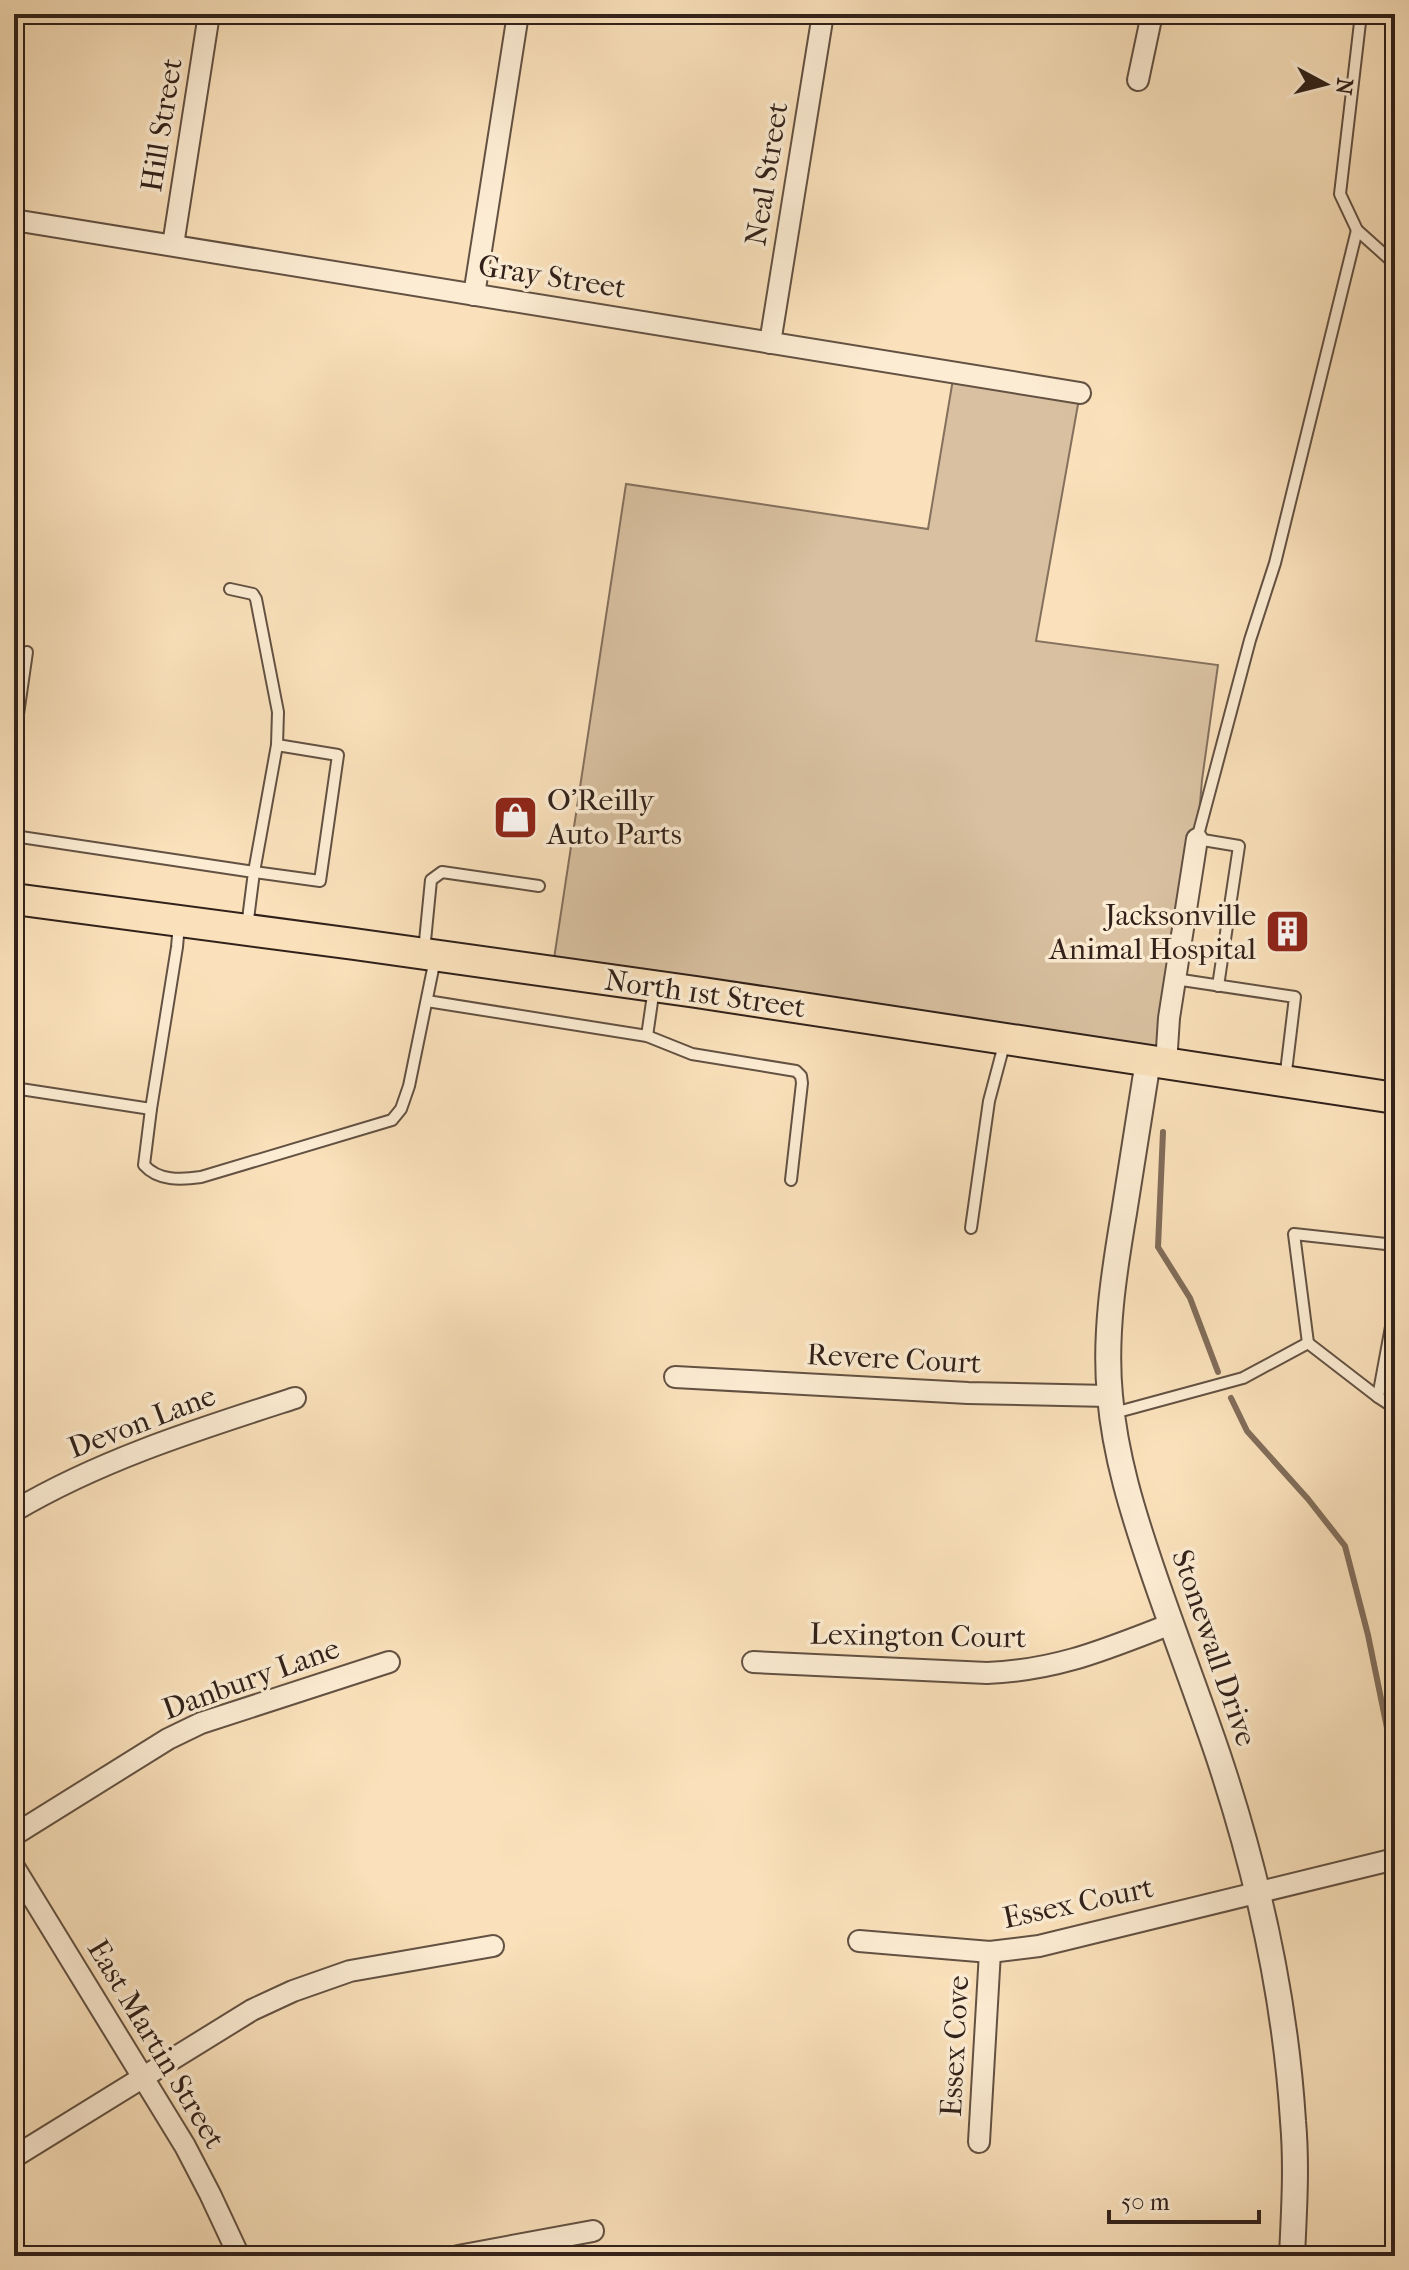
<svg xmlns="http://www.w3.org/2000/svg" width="1409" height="2270" font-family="'IM FELL French Canon',serif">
  <rect width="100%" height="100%" fill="#fae1bb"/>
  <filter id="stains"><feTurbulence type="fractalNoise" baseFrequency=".0025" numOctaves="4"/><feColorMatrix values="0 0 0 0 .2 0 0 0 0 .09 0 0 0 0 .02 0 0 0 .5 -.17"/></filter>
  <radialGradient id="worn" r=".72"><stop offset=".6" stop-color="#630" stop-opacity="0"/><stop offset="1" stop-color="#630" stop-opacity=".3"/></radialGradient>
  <polygon fill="#d8c0a0" stroke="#84705d" stroke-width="2" points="954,373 1080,393 1036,641 1218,665 1202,780 1197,839 1166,1064 552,972 626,484 928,529"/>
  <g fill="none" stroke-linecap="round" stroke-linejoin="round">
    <g stroke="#816d5a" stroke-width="6">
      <polyline points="1163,1132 1158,1247 1190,1298 1218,1372"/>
      <polyline points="1231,1398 1247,1431 1308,1499 1345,1546 1368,1635 1395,1767"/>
    </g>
    <defs>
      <g id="service">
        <polyline points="1361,14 1340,194 1357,230 1395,264"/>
        <polyline points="230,589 253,594 256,599 278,712 277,745"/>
        <polyline points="14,742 27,652"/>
        <polygon points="277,745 338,755 320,881 254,872"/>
        <polyline points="14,836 254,872 247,927"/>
        <polyline points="424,951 431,880 442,872 539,886"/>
        <polyline points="1175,979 1295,997 1285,1080"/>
        <polyline points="1218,986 1239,846 1197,839 1250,640 1275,563 1357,230"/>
        <polyline points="427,1001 647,1036 692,1054 796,1071 801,1076 802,1083 791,1180"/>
        <polyline points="647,1036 654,988"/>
        <polyline points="14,1088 151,1109 177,947 179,924"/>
        <path d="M151,1109L144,1165C158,1181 181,1180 201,1177L392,1120L401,1109L409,1086L435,959"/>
        <polyline points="971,1228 989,1101 1005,1041"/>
        <polyline points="1395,1305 1378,1397 1395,1408"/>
        <polyline points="1308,1343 1378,1397"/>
        <polyline points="1114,1413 1243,1378 1308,1343 1294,1234 1395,1245"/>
      </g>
      <g id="minor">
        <polyline points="1138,80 1152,14"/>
        <polyline points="14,220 1080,393"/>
        <polyline points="173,245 209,14"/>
        <polyline points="474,295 518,14"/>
        <polyline points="770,343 823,14"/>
        <polyline points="1166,1064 1169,1018 1197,839"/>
        <polyline points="675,1377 968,1393 1109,1396"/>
        <path d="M14,1511C102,1459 199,1429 295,1398"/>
        <path d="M753,1662L987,1673C1059,1670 1106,1649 1171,1624"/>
        <polyline points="14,1835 168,1739 201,1723 389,1662"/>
        <polyline points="14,1867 185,2146 210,2194 239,2256"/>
        <polyline points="859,1941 990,1952 1039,1946 1395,1859"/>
        <polyline points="979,2142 990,1952"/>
        <polyline points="14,2157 252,2010 293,1991 350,1971 493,1946"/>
        <polyline points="458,2256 593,2231"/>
      </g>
      <path id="tertiary" d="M1148,1061C1140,1112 1132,1162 1124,1213C1114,1272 1104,1336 1110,1396C1115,1456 1133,1513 1152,1569C1173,1631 1197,1693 1218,1755C1258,1875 1285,1994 1293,2121C1297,2166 1294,2211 1292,2256"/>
      <polyline id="primary" points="14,899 354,944 696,992 1395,1098"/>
    </defs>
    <use href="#service" stroke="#635142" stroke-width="14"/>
    <use href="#minor" stroke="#635142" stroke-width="24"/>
    <use href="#tertiary" stroke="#635142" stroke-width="28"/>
    <use href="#primary" stroke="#31211a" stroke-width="34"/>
    <use href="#service" stroke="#fcecd3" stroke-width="10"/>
    <use href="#minor" stroke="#fcecd3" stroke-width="20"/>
    <use href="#tertiary" stroke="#fcecd3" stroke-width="24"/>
    <use href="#primary" stroke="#fae1bb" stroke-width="30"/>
  </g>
  <defs>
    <symbol id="shop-square" viewBox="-11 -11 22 22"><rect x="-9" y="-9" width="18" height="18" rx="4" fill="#8f2418" stroke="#fcecd3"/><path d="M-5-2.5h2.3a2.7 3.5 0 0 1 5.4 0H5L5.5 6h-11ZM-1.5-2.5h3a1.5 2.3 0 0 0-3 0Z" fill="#fff"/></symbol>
    <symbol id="building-square" viewBox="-11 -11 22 22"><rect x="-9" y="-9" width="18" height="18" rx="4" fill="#8f2418" stroke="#fcecd3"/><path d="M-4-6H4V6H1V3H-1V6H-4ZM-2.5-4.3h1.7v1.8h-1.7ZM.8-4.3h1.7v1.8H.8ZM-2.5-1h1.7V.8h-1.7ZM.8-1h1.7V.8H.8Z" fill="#fff"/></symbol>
  </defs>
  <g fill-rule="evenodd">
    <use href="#shop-square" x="490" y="792" width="51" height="51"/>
    <use href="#building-square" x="1262" y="906" width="51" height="51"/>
  </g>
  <g text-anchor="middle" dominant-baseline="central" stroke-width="7" stroke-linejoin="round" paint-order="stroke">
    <g font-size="30" fill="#31211a" stroke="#fcecd3">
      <text transform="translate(162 125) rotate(-81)">Hill Street</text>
      <text transform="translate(767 174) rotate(-81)">Neal Street</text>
      <text transform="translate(552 277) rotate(9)">Gray Street</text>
      <text transform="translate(705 994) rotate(8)">North 1st Street</text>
      <text transform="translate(894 1359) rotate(3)">Revere Court</text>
      <text transform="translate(142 1422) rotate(-21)">Devon Lane</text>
      <text transform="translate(918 1636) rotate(1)">Lexington Court</text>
      <text transform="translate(1214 1648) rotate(71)">Stonewall Drive</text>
      <text transform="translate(251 1679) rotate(-20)">Danbury Lane</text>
      <text transform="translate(1078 1903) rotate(-12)">Essex Court</text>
      <text transform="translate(156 2044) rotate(59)">East Martin Street</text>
      <text transform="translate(955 2046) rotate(-87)">Essex Cove</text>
    </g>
    <g font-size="30" fill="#31211a" stroke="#fcecd3" text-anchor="start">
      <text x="547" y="800">O'Reilly<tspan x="547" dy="34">Auto Parts</tspan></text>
      <text x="1256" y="915" text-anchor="end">Jacksonville<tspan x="1256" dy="34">Animal Hospital</tspan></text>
    </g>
  </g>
  <rect width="1409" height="2270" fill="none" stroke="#fae1bb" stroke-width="48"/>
  <rect x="16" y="16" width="1377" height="2238" fill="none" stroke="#31211a" stroke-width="4"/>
  <rect x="24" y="24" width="1361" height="2222" fill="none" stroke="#31211a" stroke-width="2"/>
  <g transform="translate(1325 84) rotate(97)" stroke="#fcecd3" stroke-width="6" paint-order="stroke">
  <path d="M0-6L14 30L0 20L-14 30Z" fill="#31211a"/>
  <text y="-12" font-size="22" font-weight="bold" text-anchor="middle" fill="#31211a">N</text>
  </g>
  <path d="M1109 2210v12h150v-12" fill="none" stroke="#31211a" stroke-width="4"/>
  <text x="1121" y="2210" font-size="24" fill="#31211a" stroke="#fcecd3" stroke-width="6" paint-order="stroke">50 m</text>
  <rect width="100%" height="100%" filter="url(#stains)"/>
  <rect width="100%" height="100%" fill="url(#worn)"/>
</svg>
